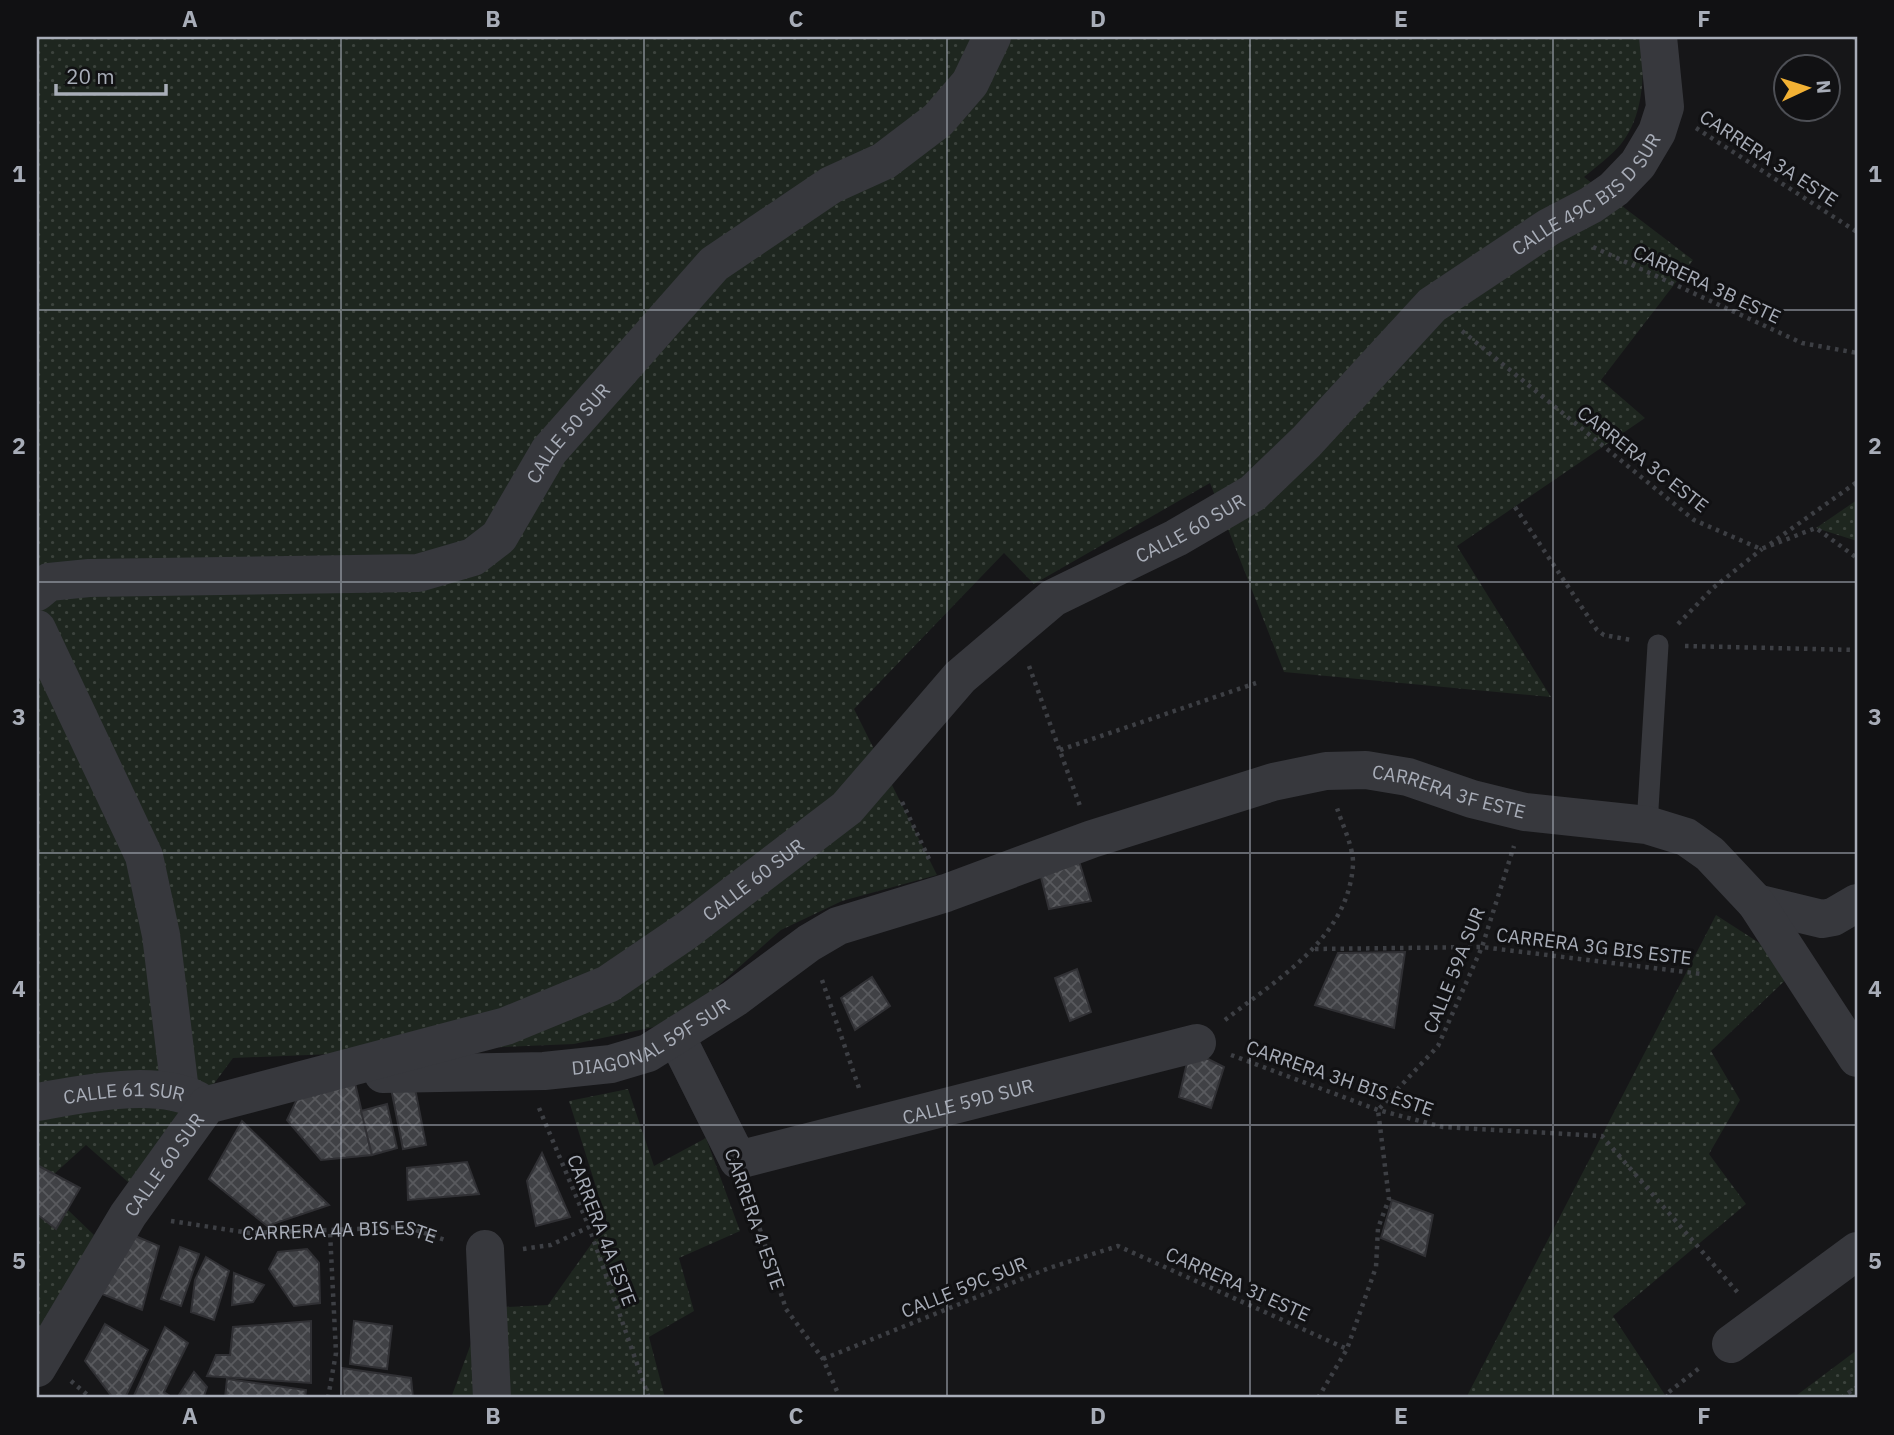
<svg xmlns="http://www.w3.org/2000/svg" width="1894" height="1435" font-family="'IBM Plex Sans',sans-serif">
  <defs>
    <pattern id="grass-dots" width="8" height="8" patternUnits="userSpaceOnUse" patternTransform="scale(1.75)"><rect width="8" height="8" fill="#1e261f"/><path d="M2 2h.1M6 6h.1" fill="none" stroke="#3c433d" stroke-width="1.8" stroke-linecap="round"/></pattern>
    <pattern id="building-cross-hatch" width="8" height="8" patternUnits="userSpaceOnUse" patternTransform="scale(1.75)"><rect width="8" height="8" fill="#404145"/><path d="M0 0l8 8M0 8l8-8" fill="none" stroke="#595a5e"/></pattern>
  </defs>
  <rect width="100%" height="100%" fill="#161618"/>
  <g fill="url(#grass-dots)">
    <path d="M37,37H1642C1644,72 1645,114 1621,144C1611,156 1596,167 1584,177L1693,260L1601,380L1645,418L1457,546L1551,697L1284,672L1210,483L1034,584L1004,553L854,709L937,875L842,901L781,930L710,993L654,1027L574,1044L233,1058L136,1189L86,1145L42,1185L94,1235L37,1341Z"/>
    <polygon points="1857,500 1857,541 1816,528"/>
    <polygon points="1716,915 1798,968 1711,1051 1740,1100 1709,1154 1746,1204 1613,1316 1667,1398 1466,1398"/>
    <polygon points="628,1089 654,1166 706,1138 740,1231 679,1258 694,1311 649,1337 665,1398 451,1398 484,1308 548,1305 607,1222 569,1101"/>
    <polygon points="1857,1350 1857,1398 1793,1398"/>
  </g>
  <g fill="url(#building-cross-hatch)" stroke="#303034" stroke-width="2">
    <polygon points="1076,851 1091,901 1049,909 1039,869"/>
    <polygon points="1405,952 1394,1028 1315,1005 1338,953"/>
    <polygon points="1077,969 1091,1012 1070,1021 1055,978"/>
    <polygon points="872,977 890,1006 855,1030 841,998"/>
    <polygon points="1190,1050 1224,1067 1211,1108 1179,1097"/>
    <polygon points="413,1078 426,1145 403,1149 390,1083"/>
    <polygon points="355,1083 372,1155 321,1160 287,1120 298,1097"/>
    <polygon points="387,1104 397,1148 372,1155 361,1111"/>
    <polygon points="242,1121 329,1205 267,1226 209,1179"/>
    <polygon points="542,1153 570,1217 536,1226 527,1181"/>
    <polygon points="467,1162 479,1194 408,1200 407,1168"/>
    <polygon points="37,1165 80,1188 56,1229 37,1214"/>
    <polygon points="1392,1200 1433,1215 1425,1256 1381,1238"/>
    <polygon points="126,1232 159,1246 142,1310 102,1294"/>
    <polygon points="180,1247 199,1254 181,1306 161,1299"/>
    <polygon points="307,1249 319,1263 320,1303 294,1306 269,1269 278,1252"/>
    <polygon points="206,1257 229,1271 214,1320 191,1312 195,1280"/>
    <polygon points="234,1273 264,1285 253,1302 232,1305"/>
    <polygon points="311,1321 311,1383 207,1376 216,1355 230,1355 233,1327"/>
    <polygon points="354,1321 392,1326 387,1369 350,1364"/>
    <polygon points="105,1324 148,1350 125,1398 113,1398 85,1361"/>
    <polygon points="165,1327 188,1343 164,1392 173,1398 133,1398"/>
    <polygon points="342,1368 411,1378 413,1398 343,1398"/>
    <polygon points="194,1372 207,1387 204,1396 210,1398 177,1398"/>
    <polygon points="227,1379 306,1390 305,1398 225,1398"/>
  </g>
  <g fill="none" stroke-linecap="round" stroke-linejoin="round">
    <g stroke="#3d3f44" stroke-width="4.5" stroke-dasharray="3.5 5" stroke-linecap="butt">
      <polyline points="1853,37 1857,39"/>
      <polyline points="1696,128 1857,232"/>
      <polyline points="1593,247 1802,343 1857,353"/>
      <polyline points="1462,331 1694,520 1761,549 1816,528 1857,558"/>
      <polyline points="1515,507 1597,630 1604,635 1631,640"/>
      <polyline points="1770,544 1857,482"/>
      <polyline points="1678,624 1713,588 1762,549"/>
      <polyline points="1685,646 1857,650"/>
      <polyline points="1029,666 1080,806"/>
      <polyline points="1060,750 1256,683"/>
      <polyline points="902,802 930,861"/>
      <polyline points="1315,949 1482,947 1702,974"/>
      <polyline points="822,980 860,1091"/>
      <path d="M1225,1020C1277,979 1348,939 1353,865C1354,848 1342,824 1337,808"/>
      <polyline points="1231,1055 1378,1110 1443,1127 1602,1136 1739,1294"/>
      <polyline points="539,1108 589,1227 649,1398"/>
      <polyline points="749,1196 786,1309 823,1359 840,1398"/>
      <path id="s1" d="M171,1221L250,1233L407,1227L448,1241"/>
      <polyline points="523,1249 551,1245 589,1227"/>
      <polyline points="823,1359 1049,1268 1118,1246 1347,1349"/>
      <polyline points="71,1381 91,1398"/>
      <polyline points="328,1398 336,1353 330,1232"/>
      <polyline points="1318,1398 1347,1349 1376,1267 1378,1228 1389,1199 1378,1110 1438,1046 1482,947 1514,846"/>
      <polyline points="1667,1398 1665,1395 1702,1366"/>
      <polyline points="1841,1398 1857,1387"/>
    </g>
    <polyline stroke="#37383d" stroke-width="21" points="1647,825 1658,645"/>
    <g stroke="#37383d" stroke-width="38">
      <path id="s2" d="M37,592L49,582L89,578L418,573L473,557L499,537L549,451L714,264L831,185L884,161L938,120L970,83L992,37"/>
      <polyline points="37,629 144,856 161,935 180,1091"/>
      <polyline points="1756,903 1822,919 1833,917 1857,903"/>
      <path id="s3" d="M676,1036L738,1160L1197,1043"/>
      <path id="s4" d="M383,1074L544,1071L611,1064L648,1053L735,998L809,943L838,926L946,893L1092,839L1273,782L1326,771L1366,770L1408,777L1472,799L1525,812L1647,825L1686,837L1710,854L1756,903L1857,1058"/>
      <path id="s5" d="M37,1102C83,1094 162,1077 202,1103"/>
      <polyline points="485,1249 492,1398"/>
      <polyline points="1731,1344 1857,1251"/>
      <path id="s6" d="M37,1368L128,1215L207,1105L506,1026L608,984L686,931L847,808L960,677L1053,598L1176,538L1253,493L1306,442L1432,305L1549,227L1591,205L1614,189L1638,164L1657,132L1665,107L1658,37"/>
    </g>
  </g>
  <path fill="none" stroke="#a8adb8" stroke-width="2" stroke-opacity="0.55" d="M341,37V1398M644,37V1398M947,37V1398M1250,37V1398M1553,37V1398M37,310H1857M37,582H1857M37,853H1857M37,1125H1857"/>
  <g text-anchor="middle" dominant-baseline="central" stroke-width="6" stroke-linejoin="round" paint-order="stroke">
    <g font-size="19" fill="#a8adb8" stroke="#111113">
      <text transform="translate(1769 158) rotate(33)">CARRERA 3A ESTE</text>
      <text stroke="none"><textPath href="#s6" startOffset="2002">CALLE 49C BIS D SUR</textPath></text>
      <text transform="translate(1707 284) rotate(25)">CARRERA 3B ESTE</text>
      <text stroke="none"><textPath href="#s2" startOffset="600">CALLE 50 SUR</textPath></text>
      <text transform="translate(1643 459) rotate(38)">CARRERA 3C ESTE</text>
      <text stroke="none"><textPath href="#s6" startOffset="1479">CALLE 60 SUR</textPath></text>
      <text stroke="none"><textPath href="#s4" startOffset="1134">CARRERA 3F ESTE</textPath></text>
      <text stroke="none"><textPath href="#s6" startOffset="912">CALLE 60 SUR</textPath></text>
      <text transform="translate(1594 946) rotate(7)">CARRERA 3G BIS ESTE</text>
      <text transform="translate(1454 970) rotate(-68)">CALLE 59A SUR</text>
      <text stroke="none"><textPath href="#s4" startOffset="275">DIAGONAL 59F SUR</textPath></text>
      <text transform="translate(1340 1078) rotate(19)">CARRERA 3H BIS ESTE</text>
      <text stroke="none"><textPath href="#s5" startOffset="88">CALLE 61 SUR</textPath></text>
      <text stroke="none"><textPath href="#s3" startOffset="376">CALLE 59D SUR</textPath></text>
      <text stroke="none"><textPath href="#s6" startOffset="240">CALLE 60 SUR</textPath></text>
      <text transform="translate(755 1219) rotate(71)">CARRERA 4 ESTE</text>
      <text transform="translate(602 1230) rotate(69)">CARRERA 4A ESTE</text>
      <text stroke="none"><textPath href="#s1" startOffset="170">CARRERA 4A BIS ESTE</textPath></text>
      <text transform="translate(1238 1284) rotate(24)">CARRERA 3I ESTE</text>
      <text transform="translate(964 1287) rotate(-22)">CALLE 59C SUR</text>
    </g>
  </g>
  <rect width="1894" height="1435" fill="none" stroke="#111113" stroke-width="77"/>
  <g transform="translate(1807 88) rotate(86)"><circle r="33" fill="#111113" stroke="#4d4f55" stroke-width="2"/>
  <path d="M0-5L12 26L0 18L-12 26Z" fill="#f2b134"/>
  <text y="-10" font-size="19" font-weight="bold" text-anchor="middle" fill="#a8adb8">N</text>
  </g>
  <path d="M56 84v10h110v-10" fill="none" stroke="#a8adb8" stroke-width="3.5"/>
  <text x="66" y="84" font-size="21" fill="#a8adb8" stroke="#111113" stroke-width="5" paint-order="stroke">20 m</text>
  <rect x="38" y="38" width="1818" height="1358" fill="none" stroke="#a8adb8" stroke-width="2.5"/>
  <g font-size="23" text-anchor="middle" font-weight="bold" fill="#a8adb8">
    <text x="190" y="27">A</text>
    <text x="493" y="27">B</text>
    <text x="796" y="27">C</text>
    <text x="1098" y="27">D</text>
    <text x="1401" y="27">E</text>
    <text x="1704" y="27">F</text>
    <text x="19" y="182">1</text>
    <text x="1875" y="182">1</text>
    <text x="19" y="454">2</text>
    <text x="1875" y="454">2</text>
    <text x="19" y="725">3</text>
    <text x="1875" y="725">3</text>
    <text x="19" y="997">4</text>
    <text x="1875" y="997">4</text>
    <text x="19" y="1269">5</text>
    <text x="1875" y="1269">5</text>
    <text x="190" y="1424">A</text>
    <text x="493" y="1424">B</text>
    <text x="796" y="1424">C</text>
    <text x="1098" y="1424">D</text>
    <text x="1401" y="1424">E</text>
    <text x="1704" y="1424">F</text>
  </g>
</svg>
